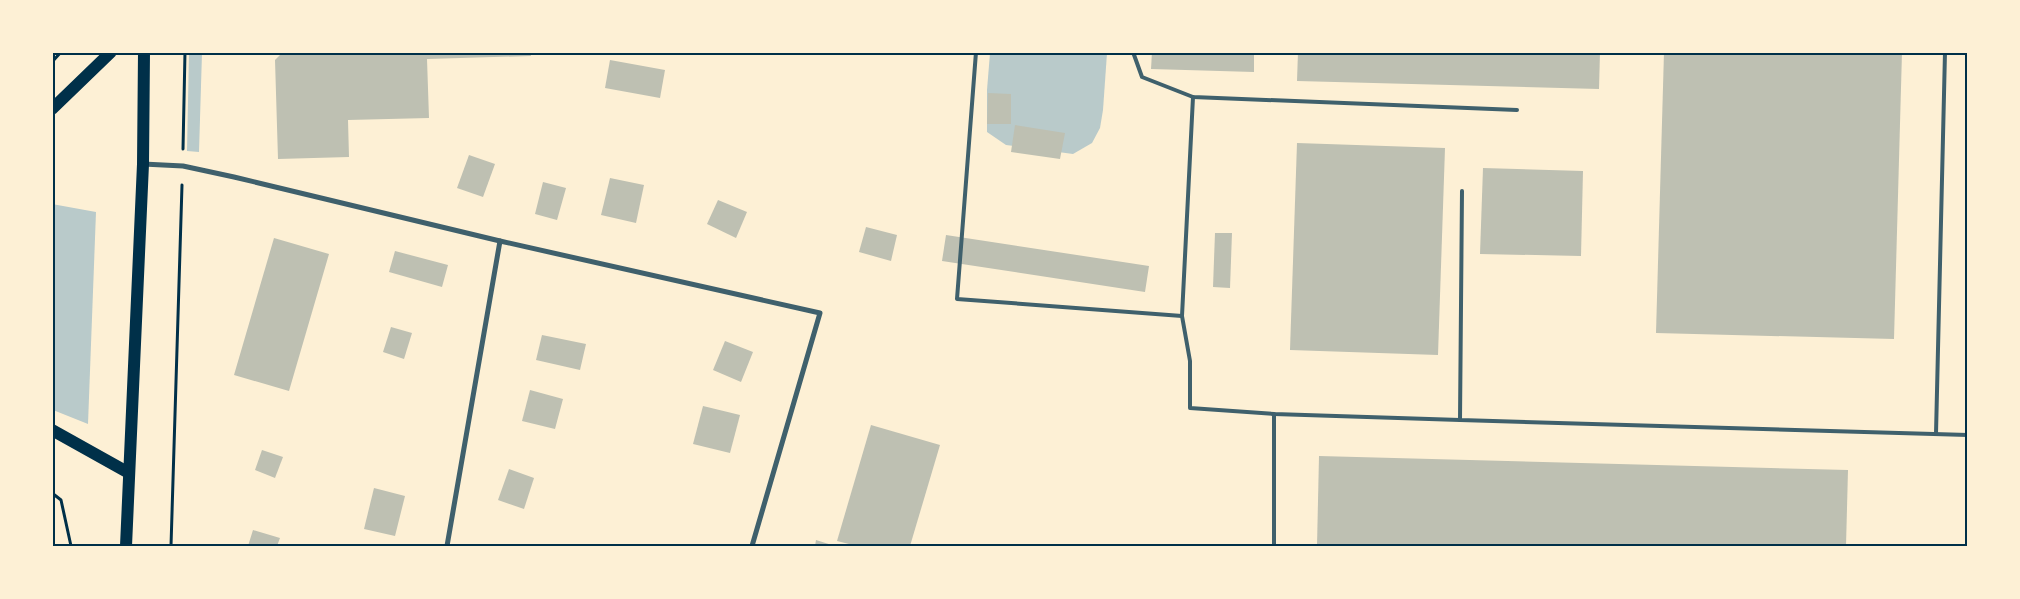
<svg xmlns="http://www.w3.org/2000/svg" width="2020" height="599" font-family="'Playfair Display',serif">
  <rect width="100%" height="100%" fill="#fdf0d5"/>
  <g fill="#b9caca">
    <polygon points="189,53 202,53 199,152 187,151"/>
    <polygon points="990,53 1107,53 1103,110 1100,128 1092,143 1073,154 1006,145 987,132 987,90"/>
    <polygon points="52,204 96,212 88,424 53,410"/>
  </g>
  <g fill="#bec0b2">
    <polygon points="283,52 530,52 531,56 427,59 429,118 348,120 349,157 278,159 275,60"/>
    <polygon points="1152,52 1254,52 1254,72 1151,69"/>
    <polygon points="1298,52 1600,52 1599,89 1297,81"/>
    <polygon points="1664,52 1902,52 1894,339 1656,333"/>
    <polygon points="610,60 665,70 660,98 605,88"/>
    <polygon points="988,93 1011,94 1011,124 987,124"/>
    <polygon points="1015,125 1065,133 1060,159 1011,152"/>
    <polygon points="1297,143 1445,148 1438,355 1290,350"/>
    <polygon points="469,155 495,164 483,197 457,188"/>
    <polygon points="1483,168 1583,171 1581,256 1480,254"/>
    <polygon points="610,178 644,185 636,223 601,215"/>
    <polygon points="543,182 566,188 557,220 535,214"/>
    <polygon points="718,200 747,212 736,238 707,224"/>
    <polygon points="866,227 897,235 891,261 859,252"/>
    <polygon points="1215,233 1232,233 1230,288 1213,287"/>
    <polygon points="946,235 1149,266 1145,292 942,261"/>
    <polygon points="274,238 329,254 289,391 234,375"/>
    <polygon points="395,251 448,265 442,287 389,272"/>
    <polygon points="391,327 412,333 404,359 383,352"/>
    <polygon points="542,335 586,344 580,370 536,360"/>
    <polygon points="725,341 753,352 741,382 713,370"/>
    <polygon points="530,390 563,399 555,429 522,421"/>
    <polygon points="703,406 740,415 730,453 693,444"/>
    <polygon points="871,425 940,445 910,546 857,546 837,541"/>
    <polygon points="262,450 283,457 275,478 255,470"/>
    <polygon points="1319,456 1848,470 1846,546 1317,546"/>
    <polygon points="509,469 534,478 524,509 498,500"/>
    <polygon points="374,488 405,496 395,536 364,529"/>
    <polygon points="253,530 280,538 277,546 248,546"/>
    <polygon points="816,540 835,546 815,546"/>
  </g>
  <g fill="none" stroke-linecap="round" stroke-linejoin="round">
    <g stroke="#003049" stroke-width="3">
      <polyline points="52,62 61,52"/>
      <polyline points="183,149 185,52"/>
      <polyline points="52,493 61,500 71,546"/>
      <polyline points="171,546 182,185"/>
    </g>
    <g stroke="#3f606c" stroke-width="4">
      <polyline points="976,52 957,299 1182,316"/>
      <polyline points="1133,52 1142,77 1193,97 1517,110"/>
      <polyline points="1193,97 1182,316 1190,361 1190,408 1274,414 1460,420"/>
      <polyline points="1462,191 1460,420 1968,435"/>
      <polyline points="1936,434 1945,52"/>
      <polyline points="1274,546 1274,414"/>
    </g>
    <g stroke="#3f606c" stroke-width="5">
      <polyline points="143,164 183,166 234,177 500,241 820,313 752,546"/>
      <polyline points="447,546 500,241"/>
    </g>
    <g stroke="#003049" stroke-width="12">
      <polyline points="52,109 111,52"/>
      <polyline points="52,430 129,473"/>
      <polyline points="126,546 143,164 144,52"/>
    </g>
  </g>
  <rect width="2020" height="599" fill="none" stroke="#fdf0d5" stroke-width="108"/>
  <rect x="54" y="54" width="1912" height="491" fill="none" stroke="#003049" stroke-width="2"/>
</svg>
